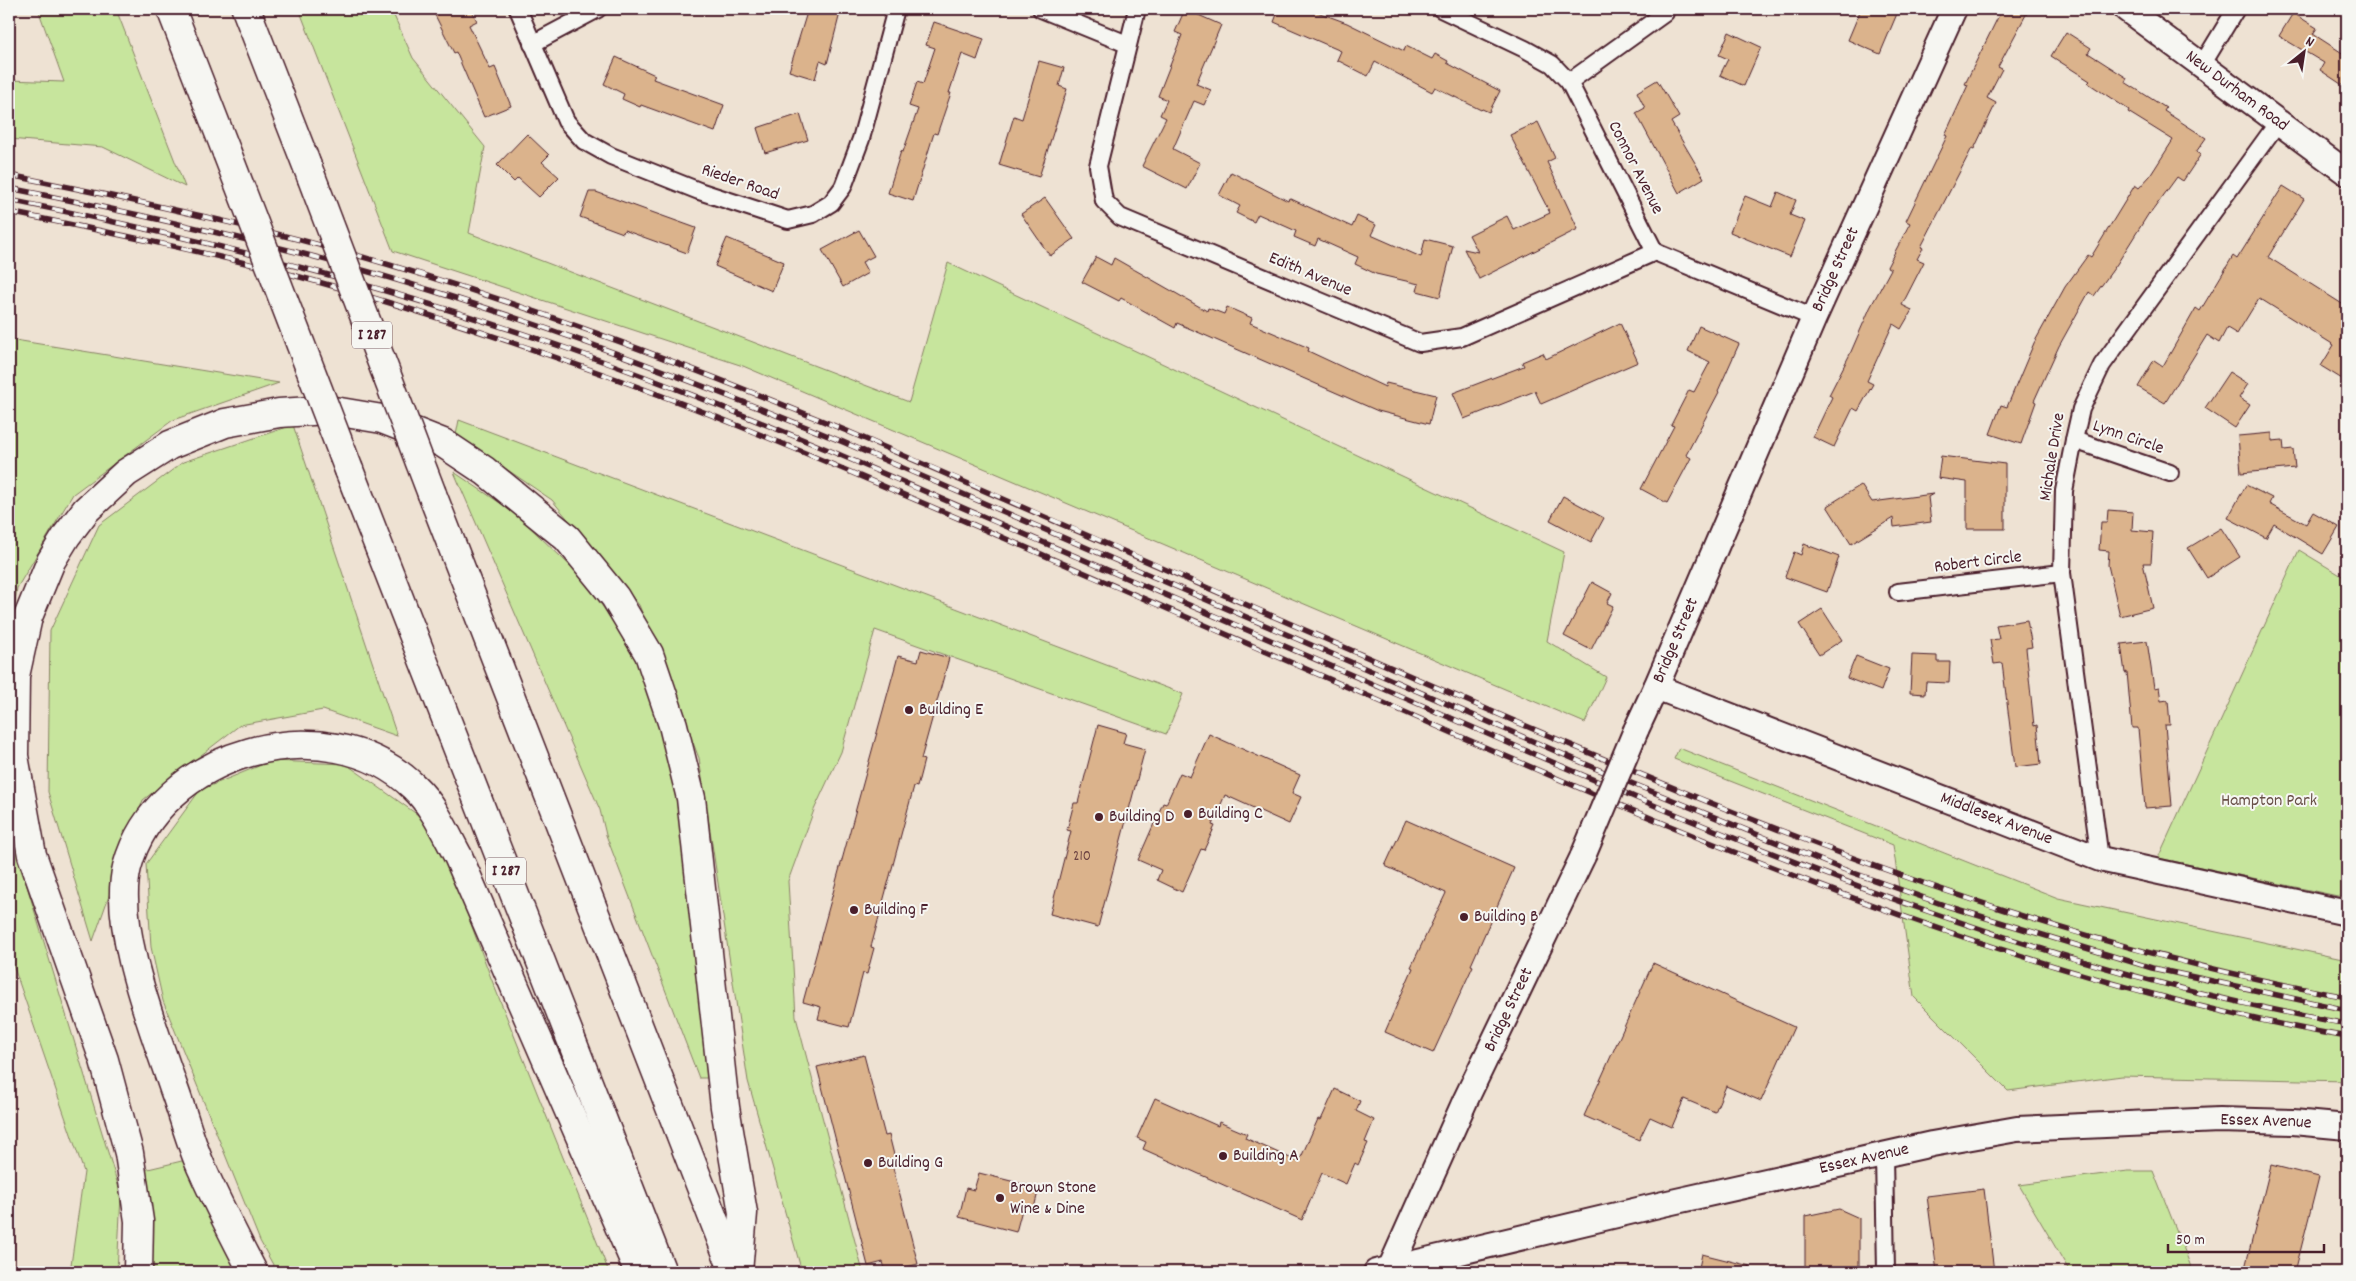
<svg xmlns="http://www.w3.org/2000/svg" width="2356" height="1281" font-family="Dekko,sans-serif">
  <rect width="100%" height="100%" fill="#eee2d3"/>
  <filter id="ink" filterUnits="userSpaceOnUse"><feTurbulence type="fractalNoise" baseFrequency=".02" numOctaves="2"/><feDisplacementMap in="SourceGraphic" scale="10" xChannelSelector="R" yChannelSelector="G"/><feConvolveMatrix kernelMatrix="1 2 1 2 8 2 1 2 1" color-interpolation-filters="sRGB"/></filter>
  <g filter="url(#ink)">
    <g fill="#c7e59d" stroke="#888264">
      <polygon points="38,9 116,9 185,187 103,147 9,139 9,80 64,82"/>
      <polygon points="299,9 391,9 413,58 485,147 469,233 909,402 948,263 1564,552 1547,641 1606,677 1585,723 743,366 393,251"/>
      <polygon points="9,339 279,383 173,420 73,494 17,588 9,644"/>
      <polygon points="459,420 1183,694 1166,734 875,630 841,752 814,810 788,881 796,1017 863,1272 802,1272 748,1081 699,758 639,605 552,500 456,435"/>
      <polygon points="293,425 397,736 323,710 240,725 143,800 93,941 48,792 50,631 99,525 183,462"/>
      <polygon points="454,472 515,513 584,579 636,656 669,756 685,851 707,1078 699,1078 606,835 600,810"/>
      <polygon points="2299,550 2347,579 2347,898 2158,858"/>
      <polygon points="1679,748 2058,898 2347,960 2347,1081 2122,1076 2008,1091 1914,997 1893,845 1674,759"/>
      <polygon points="271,761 346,764 435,827 491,978 609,1272 277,1272 260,1241 163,1001 151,947 146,864 200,790"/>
      <polygon points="9,827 121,1195 117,1272 70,1272 84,1172 9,953"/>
      <polygon points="186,1160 237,1272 147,1272 144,1170"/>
      <polygon points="2128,1171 2153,1171 2193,1272 2070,1272 2019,1185"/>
    </g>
    <g fill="#dbb38c" stroke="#4a1f2b">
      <polygon points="448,9 471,9 477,21 469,25 490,69 495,67 511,106 484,117 456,52 454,53 435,15"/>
      <polygon points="808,9 841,9 827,64 820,61 815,79 789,71"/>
      <polygon points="1185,9 1221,25 1196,84 1211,90 1204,105 1194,101 1173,149 1200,163 1187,189 1142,166 1166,118 1160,115 1167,100 1158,96 1182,35 1175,32"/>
      <polygon points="1279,9 1309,9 1347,23 1404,51 1406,46 1432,59 1435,54 1448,61 1447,63 1500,91 1489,112 1482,109 1481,110 1435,87 1432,92 1375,62 1368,76 1337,60 1341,51 1274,22"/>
      <polygon points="1861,9 1899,9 1880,54 1848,40"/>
      <polygon points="2002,9 2029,9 1998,67 2002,69 1987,98 1996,103 1974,149 1972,148 1921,247 1923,248 1917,259 1924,262 1902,305 1912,310 1901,329 1893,324 1867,381 1873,384 1858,411 1853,408 1834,447 1813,437 1832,397 1829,395 1850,354 1870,308 1891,269 1887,267 1910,223 1906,221 1947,136 1945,135 1968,85 1965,84"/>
      <polygon points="2293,13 2317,28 2313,34 2347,56 2347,88 2320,70 2324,63 2279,36"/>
      <polygon points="934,22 984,39 977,60 962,54 949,93 951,93 937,134 934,133 913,201 888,193 901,151 903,152 918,109 909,106 917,82 923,84 935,48 926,45"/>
      <polygon points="1729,32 1761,47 1744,86 1720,75 1728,59 1719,55"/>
      <polygon points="2066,32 2091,48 2088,53 2127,78 2125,82 2166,108 2164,111 2206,138 2196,152 2201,154 2183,181 2177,177 2150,214 2149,213 2117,264 2094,296 2089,292 2059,346 2034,401 2036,402 2021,444 1990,434 2001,405 2007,407 2034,343 2065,287 2088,255 2091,257 2135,185 2139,188 2150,176 2173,140 2128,112 2129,110 2088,83 2090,81 2051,56"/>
      <polygon points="616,57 655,75 653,79 724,105 715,132 641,105 640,107 622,99 624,94 604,84"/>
      <polygon points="1039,61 1064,68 1059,86 1067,89 1039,177 999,165 1014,116 1022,119"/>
      <polygon points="1657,80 1679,117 1671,122 1704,178 1679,193 1636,113 1645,108 1637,92"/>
      <polygon points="800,114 808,140 765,153 757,128"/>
      <polygon points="1538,122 1555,158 1547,162 1578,229 1479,279 1464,249 1478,252 1469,235 1507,216 1514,230 1550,213 1510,135"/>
      <polygon points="527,134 549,155 542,162 559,177 539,197 518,178 514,182 497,165"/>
      <polygon points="1231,172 1288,201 1289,198 1352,227 1357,216 1376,225 1371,235 1421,257 1425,239 1453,246 1440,297 1417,291 1419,284 1376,274 1355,264 1358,257 1318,239 1315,246 1294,237 1296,231 1258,214 1254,222 1236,213 1240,206 1219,195"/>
      <polygon points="2283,186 2304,199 2268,257 2347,307 2347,382 2321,366 2334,345 2259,298 2237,334 2227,328 2219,343 2207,335 2165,403 2138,387 2154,360 2163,366 2196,308 2200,311 2233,256 2237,259"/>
      <polygon points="589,192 596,192 696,228 687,253 624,230 623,233 580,217"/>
      <polygon points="1778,192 1796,200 1790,215 1805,221 1790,257 1730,232 1745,196 1772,207"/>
      <polygon points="1045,198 1074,239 1050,256 1021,214"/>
      <polygon points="859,230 874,256 862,262 868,273 843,287 822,250"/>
      <polygon points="727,238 784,262 772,291 715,266"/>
      <polygon points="1096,257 1111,265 1114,258 1207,311 1208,308 1224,314 1227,307 1252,318 1250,323 1309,348 1308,351 1385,387 1386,383 1436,395 1429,424 1378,411 1177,323 1175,328 1121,298 1119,301 1082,282"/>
      <polygon points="1620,323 1638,362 1541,404 1535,391 1464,419 1453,393 1524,366 1522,362 1543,353 1546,359"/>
      <polygon points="1699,326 1739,344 1718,391 1719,392 1686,455 1691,458 1667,503 1641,489 1674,426 1671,425 1689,390 1694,392 1710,362 1688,351"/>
      <polygon points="2229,372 2248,384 2239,398 2250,405 2235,428 2205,408"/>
      <polygon points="2272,433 2272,441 2283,440 2284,450 2293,449 2295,468 2241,473 2238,436"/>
      <polygon points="1941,456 2005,464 2005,529 1967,529 1967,482 1938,478"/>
      <polygon points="1861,485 1872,502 1933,494 1928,497 1931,522 1894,527 1893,518 1851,544 1827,506"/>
      <polygon points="2246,485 2272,498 2269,504 2306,524 2313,512 2339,527 2323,554 2274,524 2266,538 2228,518"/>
      <polygon points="1563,496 1604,518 1591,542 1550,520"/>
      <polygon points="2108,510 2133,512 2132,530 2153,532 2151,563 2143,563 2153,608 2120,616 2108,565 2109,551 2099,550 2101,522 2107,522"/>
      <polygon points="2221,528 2240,557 2207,578 2188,548"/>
      <polygon points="1804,544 1839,557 1827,592 1785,577 1794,552 1801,555"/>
      <polygon points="1592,582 1612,593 1607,603 1613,606 1591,650 1564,636"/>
      <polygon points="1822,609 1842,640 1819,655 1799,624"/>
      <polygon points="2027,620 2032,647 2026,648 2034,726 2037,725 2041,764 2015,767 2002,663 1994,664 1990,640 1999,639 1996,625"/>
      <polygon points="2147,641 2154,688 2159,687 2161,701 2168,700 2170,725 2165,725 2172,806 2145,808 2138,728 2132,728 2127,672 2125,673 2121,644"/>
      <polygon points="921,650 949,658 921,759 924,760 917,787 914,786 871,947 874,948 867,974 863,973 849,1027 818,1019 821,1007 803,1002 898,656 918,661"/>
      <polygon points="1912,655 1937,656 1937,662 1950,662 1949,683 1926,682 1925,694 1910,693"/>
      <polygon points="1856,656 1889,669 1881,691 1847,678"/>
      <polygon points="1098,725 1126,733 1123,743 1145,749 1098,927 1050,914 1071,831 1067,830 1074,803 1078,803"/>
      <polygon points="1209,734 1300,775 1292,793 1301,797 1289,824 1225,795 1212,825 1215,826 1204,850 1201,849 1182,892 1157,880 1161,870 1138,860 1163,803 1166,804 1180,773 1190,777"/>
      <polygon points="1406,820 1514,868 1471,965 1473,966 1433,1053 1385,1032 1413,968 1411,967 1446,893 1385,866"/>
      <polygon points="1653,963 1794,1027 1761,1101 1726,1086 1715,1112 1684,1099 1672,1127 1650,1117 1639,1140 1584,1116"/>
      <polygon points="864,1055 885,1136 889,1135 896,1163 892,1164 918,1264 886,1272 883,1262 868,1266 817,1067"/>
      <polygon points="1335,1089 1360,1101 1356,1111 1374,1120 1365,1142 1368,1143 1358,1165 1355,1163 1346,1184 1322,1173 1302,1220 1143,1149 1146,1142 1137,1138 1155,1098 1218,1126 1219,1122 1247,1134 1245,1138 1299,1162 1318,1119 1321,1120"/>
      <polygon points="2271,1165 2319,1177 2295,1272 2244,1272"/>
      <polygon points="979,1173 1039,1188 1034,1208 1023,1206 1016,1232 959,1217 966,1188 974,1190"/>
      <polygon points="1984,1189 1994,1272 1937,1272 1927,1196"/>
      <polygon points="1839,1209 1859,1218 1859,1272 1805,1272 1805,1216"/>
      <polygon points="1702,1254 1750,1266 1749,1272 1698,1272"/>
    </g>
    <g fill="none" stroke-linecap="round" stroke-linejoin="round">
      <defs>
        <g id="street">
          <polyline points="518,9 566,121 584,141 611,156 699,191 788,220 813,214 831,203 843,187 861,139 896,9"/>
          <polyline points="1041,9 1127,44"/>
          <polyline points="1137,9 1098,166 1104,201 1120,217 1420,343 1462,337 1655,252"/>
          <polyline points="1441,9 1525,49 1552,64 1569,82 1655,252 1814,318"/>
          <polyline points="532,44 598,9"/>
          <polyline points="2202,65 2236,9"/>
          <polyline points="1569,82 1665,13"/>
          <polyline points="2074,440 2170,473"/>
          <polyline points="1898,592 2062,573"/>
          <polyline points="2100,859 2062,573 2064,491 2074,440 2081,409 2102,365 2279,121"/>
          <polyline points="1884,1155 1886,1272"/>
        </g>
        <g id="secondary">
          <path id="s1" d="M2126,9L2347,173"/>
          <path id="s2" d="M1656,687L2100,859L2347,913"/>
          <path id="s3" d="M1636,730L1656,687L1814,318L1954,9"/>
          <path id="s4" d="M1390,1269L1465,1101L1583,856"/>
          <path id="s5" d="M1376,1272L1663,1204L1932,1144L2017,1129L2219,1120L2293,1122L2347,1127"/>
        </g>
        <g id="highway">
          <polyline points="171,9 227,153"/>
          <polyline points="246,9 311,176"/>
          <polyline points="349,470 662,1272"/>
          <polyline points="432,494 734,1272"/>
          <polyline points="138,1272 139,1221 129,1153 104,1060 32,855 14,756 15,676 28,617 51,561 67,535 86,510 126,473 170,445 225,423 279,413 328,410 382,419 443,443 485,471 567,538 615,597 649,654 673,725 691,798 725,1107 743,1213 738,1272"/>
          <path d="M253,1272C236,1239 218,1205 203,1171C191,1146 184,1116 174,1089C155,1032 112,927 127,867C158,752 327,703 414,787C434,806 445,832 458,856L636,1265L644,1272"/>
        </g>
      </defs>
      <use href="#street" stroke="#4a1f2b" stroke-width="20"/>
      <use href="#secondary" stroke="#4a1f2b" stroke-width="28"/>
      <use href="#highway" stroke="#4a1f2b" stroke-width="31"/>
      <use href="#street" stroke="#f6f6f2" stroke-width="16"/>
      <use href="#secondary" stroke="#f6f6f2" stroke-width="24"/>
      <use href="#highway" stroke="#f6f6f2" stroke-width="28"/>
      <defs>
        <g id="rail">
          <path d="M9,175C105,194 202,215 297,239C485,288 668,357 847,431C1062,523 1276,618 1491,711C1768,830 2049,944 2347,997"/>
          <path d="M9,188C105,207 201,228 296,252C483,300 664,369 843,442L1604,772L1837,867L1947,906L2152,968L2347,1010"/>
          <path d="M9,200C187,235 363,280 536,338C638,372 738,413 838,454C1029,537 1221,618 1412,701C1716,834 2019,966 2347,1024"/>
          <path d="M9,212C103,231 197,250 289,274C398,303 505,339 611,377C744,425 874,482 1004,538C1114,586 1225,634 1336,682C1663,825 1993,975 2347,1037"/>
        </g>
      </defs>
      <use href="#rail" stroke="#4a1f2b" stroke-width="5.5"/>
      <use href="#rail" stroke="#f6f6f2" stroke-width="4" stroke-dasharray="11" stroke-linecap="butt"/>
      <defs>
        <polyline id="secondary-bridge" points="1583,856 1636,730"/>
        <g id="highway-bridge">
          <polyline points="227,153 349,470"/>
          <polyline points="311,176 432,494"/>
        </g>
      </defs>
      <use href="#secondary-bridge" stroke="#4a1f2b" stroke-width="28" stroke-linecap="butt"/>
      <use href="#highway-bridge" stroke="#4a1f2b" stroke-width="31" stroke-linecap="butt"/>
      <use href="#secondary-bridge" stroke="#f6f6f2" stroke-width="24"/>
      <use href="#highway-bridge" stroke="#f6f6f2" stroke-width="28"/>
    </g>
  </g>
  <g fill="#4a1f2b" stroke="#f6f6f2" stroke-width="2">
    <circle cx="909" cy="710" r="5"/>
    <circle cx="1188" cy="814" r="5"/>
    <circle cx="1099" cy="817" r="5"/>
    <circle cx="854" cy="910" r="5"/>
    <circle cx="1464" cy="917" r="5"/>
    <circle cx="1223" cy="1156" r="5"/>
    <circle cx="868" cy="1163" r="5"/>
    <circle cx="1000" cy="1198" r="5"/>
  </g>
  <g text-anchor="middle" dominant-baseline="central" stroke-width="4" stroke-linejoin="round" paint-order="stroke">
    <g font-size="15" fill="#6e4443">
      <text x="1082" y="857">210</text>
    </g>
    <g fill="#f6f6f2" stroke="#7e6067" stroke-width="1">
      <rect x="352" y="321.5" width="40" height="27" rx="4"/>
      <rect x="486" y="857.5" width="40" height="27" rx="4"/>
    </g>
    <g font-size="16" font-weight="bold" fill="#4a1f2b">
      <text x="372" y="335">I 287</text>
      <text x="506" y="871">I 287</text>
    </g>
    <g font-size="18" fill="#4a1f2b" stroke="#f6f6f2">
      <text stroke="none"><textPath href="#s1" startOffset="138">New Durham Road</textPath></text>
      <text transform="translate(1635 168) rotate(63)">Connor Avenue</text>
      <text transform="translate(740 183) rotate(19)">Rieder Road</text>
      <text stroke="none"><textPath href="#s3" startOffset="502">Bridge Street</textPath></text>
      <text transform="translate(1310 275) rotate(23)">Edith Avenue</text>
      <text transform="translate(2128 438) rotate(19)">Lynn Circle</text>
      <text transform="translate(2053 457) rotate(-81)">Michale Drive</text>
      <text transform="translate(1978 563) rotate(-7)">Robert Circle</text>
      <text stroke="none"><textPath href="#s3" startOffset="98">Bridge Street</textPath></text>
      <text stroke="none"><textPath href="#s2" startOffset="365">Middlesex Avenue</textPath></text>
      <text stroke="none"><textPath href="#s4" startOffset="285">Bridge Street</textPath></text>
      <text stroke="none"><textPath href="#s5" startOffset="906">Essex Avenue</textPath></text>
      <text stroke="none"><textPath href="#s5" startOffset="501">Essex Avenue</textPath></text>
    </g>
    <g font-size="18" fill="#4a1f2b" stroke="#f6f6f2" text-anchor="start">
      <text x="919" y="710">Building E</text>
      <text x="1198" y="814">Building C</text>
      <text x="1109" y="817">Building D</text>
      <text x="864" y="910">Building F</text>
      <text x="1474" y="917">Building B</text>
      <text x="1233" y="1156">Building A</text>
      <text x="878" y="1163">Building G</text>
      <text x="1010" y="1188">Brown Stone<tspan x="1010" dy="21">Wine &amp; Dine</tspan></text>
    </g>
    <g font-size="18" fill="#695048" stroke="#f6f6f2">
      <text x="2269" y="801">Hampton Park</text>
    </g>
  </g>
  <rect width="2356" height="1281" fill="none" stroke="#f6f6f2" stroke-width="30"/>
  <rect x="15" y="15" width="2326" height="1251" fill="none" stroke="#4a1f2b" stroke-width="2" filter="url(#ink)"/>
  <g transform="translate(2304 52) rotate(30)" stroke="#f6f6f2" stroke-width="4" paint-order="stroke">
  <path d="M0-4L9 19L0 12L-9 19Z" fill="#4a1f2b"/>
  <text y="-8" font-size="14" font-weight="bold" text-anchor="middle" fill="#4a1f2b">N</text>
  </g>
  <path d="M2168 1244v8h156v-8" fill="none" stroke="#4a1f2b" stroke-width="2.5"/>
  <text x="2176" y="1244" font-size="15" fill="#4a1f2b" stroke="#f6f6f2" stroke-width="4" paint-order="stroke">50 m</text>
</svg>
